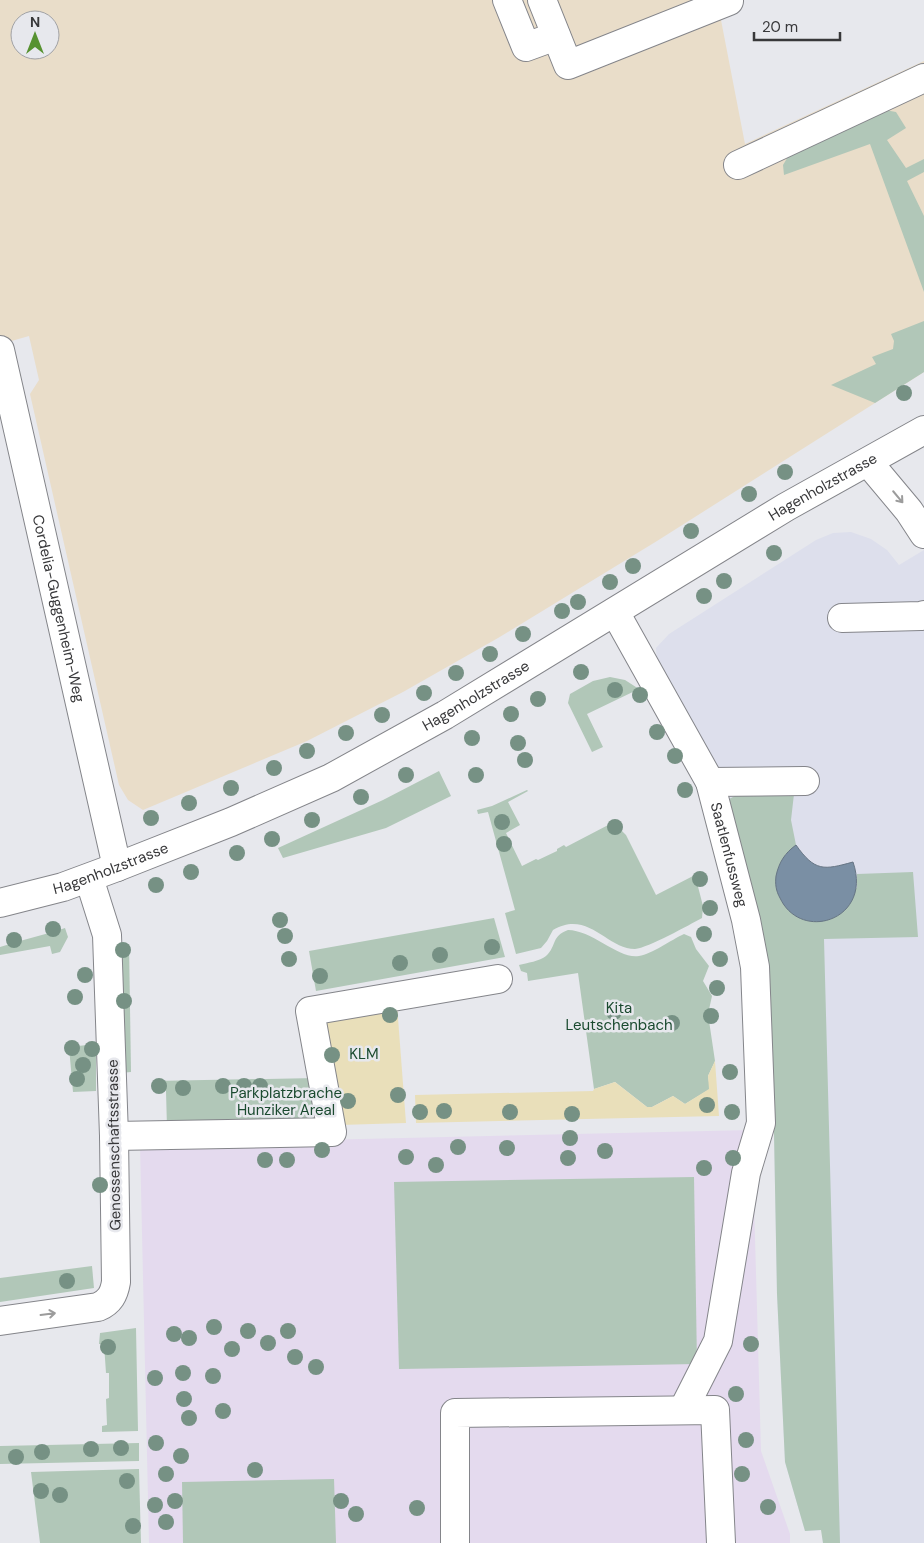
<svg xmlns="http://www.w3.org/2000/svg" width="924" height="1543" font-family="'DM Sans',sans-serif">
  <rect width="100%" height="100%" fill="#e7e8ed"/>
  <path fill="#e9ddc9" fill-rule="evenodd" d="M0,0H713L721,20L745,144L924,61V372L657,541L498,638L403,692L307,741L143,810L128,800L119,785L30,394L39,380L29,336L8,342L0,349ZM20,20H50V50H20Z"/>
  <polygon fill="#dddfec" points="851,532 871,539 887,550 899,565 924,550 924,1543 823,1543 822,1530 805,1531 785,1462 777,1294 773,1079 768,965 657,665 656,648 669,634 816,540 833,533"/>
  <polygon fill="#e4daee" points="752,1130 761,1451 790,1534 790,1543 149,1543 140,1144"/>
  <g fill="#b1c7b8">
    <polygon points="885,110 896,112 906,128 887,140 906,168 924,159 924,172 907,181 924,216 924,292 870,144 784,175 783,165 789,155"/>
    <polygon points="924,321 924,372 875,403 831,385 876,364 872,357 893,349 894,341 891,334"/>
    <polygon points="610,677 625,680 639,689 587,714 603,747 592,752 568,703 570,694 593,681"/>
    <polygon points="439,771 451,796 386,828 283,858 278,848 383,800"/>
    <path d="M527,790L528,791L508,802L520,825L506,833L522,866L536,859L538,860L557,851V849L564,845L566,847L612,823L615,829L621,830L626,835L656,895L695,875L703,906L702,918C689,925 648,948 635,949C607,949 588,909 553,930L547,941L541,948L516,954L505,913L515,910L488,812L478,814L477,810L492,806Z"/>
    <polygon points="739,794 794,794 791,820 796,845 785,855 857,888 857,874 913,872 918,937 824,939 840,1543 823,1543 821,1530 805,1531 785,1462 777,1294 773,1079 768,965 725,801"/>
    <polygon points="494,918 505,957 316,991 309,951"/>
    <polygon points="57,925 59,930 65,928 68,937 60,952 52,954 50,946 0,955 0,947 10,944 9,939 18,936 20,941 49,933 48,928"/>
    <path d="M568,930C592,930 620,960 639,956C652,954 671,940 684,934L691,937L696,949L709,966L703,981L712,996L708,1014L715,1061L708,1076L710,1089L685,1104L673,1096L652,1107H647L615,1082L594,1089L578,973L528,981L527,973L521,971L519,965C527,963 540,961 546,956C557,946 551,936 568,930Z"/>
    <polygon points="129,944 131,1072 120,1073 118,946"/>
    <polygon points="96,1044 96,1091 73,1092 69,1047"/>
    <polygon points="316,1078 324,1125 167,1128 166,1091 154,1090 153,1081"/>
    <polygon points="694,1177 697,1364 399,1369 394,1182"/>
    <polygon points="92,1266 94,1288 0,1302 0,1278"/>
    <polygon points="136,1328 138,1431 102,1432 102,1426 107,1425 106,1399 109,1398 109,1373 106,1373 104,1344 99,1344 100,1333"/>
    <polygon points="139,1443 139,1461 0,1464 0,1446"/>
    <polygon points="139,1469 141,1543 40,1543 31,1472"/>
    <polygon points="334,1479 336,1543 183,1543 182,1482"/>
  </g>
  <g fill="#e9dfba">
    <polygon points="397,1005 406,1123 340,1125 321,1019"/>
    <polygon points="715,1061 719,1116 416,1123 415,1095 593,1091 594,1089 615,1082 647,1107 652,1107 673,1096 685,1104 709,1089 708,1076"/>
  </g>
  <path fill="#7a8fa4" stroke="#667584" d="M796,845C815,872 824,870 853,862C873,920 801,943 780,898C776,891 775,884 776,876C779,862 785,853 796,845Z"/>
  <g fill="none" stroke-linecap="round" stroke-linejoin="round">
    <defs>
      <g id="minor">
        <polyline points="507,0 526,47 556,36"/>
        <polyline points="542,0 568,65 729,1"/>
        <polyline points="738,165 924,78"/>
        <path id="s1" d="M0,350L117,867"/>
        <polyline points="868,462 909,511 924,534"/>
        <path id="s2" d="M615,612L710,782L746,920L755,967L761,1123L746,1173L718,1341L683,1410"/>
        <polyline points="842,618 921,616 924,615"/>
        <polyline points="710,782 805,781"/>
        <path id="s3" d="M0,903L63,887L117,867L231,822L331,778L445,715L786,507L924,430"/>
        <polyline points="114,1136 332,1132 310,1011 498,979"/>
        <path d="M0,1321L98,1307C110,1302 114,1294 116,1282L114,1136L107,935L89,878"/>
        <polyline points="455,1543 455,1413 715,1410 721,1543"/>
      </g>
    </defs>
    <use href="#minor" stroke="#84858a" stroke-width="30"/>
    <use href="#minor" stroke="#fff" stroke-width="28"/>
  </g>
  <g fill="#769184">
    <circle cx="904" cy="393" r="8"/>
    <circle cx="785" cy="472" r="8"/>
    <circle cx="749" cy="494" r="8"/>
    <circle cx="691" cy="531" r="8"/>
    <circle cx="774" cy="553" r="8"/>
    <circle cx="633" cy="566" r="8"/>
    <circle cx="724" cy="581" r="8"/>
    <circle cx="610" cy="582" r="8"/>
    <circle cx="704" cy="596" r="8"/>
    <circle cx="578" cy="602" r="8"/>
    <circle cx="562" cy="611" r="8"/>
    <circle cx="523" cy="634" r="8"/>
    <circle cx="490" cy="654" r="8"/>
    <circle cx="581" cy="672" r="8"/>
    <circle cx="456" cy="673" r="8"/>
    <circle cx="615" cy="690" r="8"/>
    <circle cx="424" cy="693" r="8"/>
    <circle cx="640" cy="695" r="8"/>
    <circle cx="538" cy="699" r="8"/>
    <circle cx="511" cy="714" r="8"/>
    <circle cx="382" cy="715" r="8"/>
    <circle cx="657" cy="732" r="8"/>
    <circle cx="346" cy="733" r="8"/>
    <circle cx="472" cy="738" r="8"/>
    <circle cx="518" cy="743" r="8"/>
    <circle cx="307" cy="751" r="8"/>
    <circle cx="675" cy="756" r="8"/>
    <circle cx="525" cy="760" r="8"/>
    <circle cx="274" cy="768" r="8"/>
    <circle cx="406" cy="775" r="8"/>
    <circle cx="476" cy="775" r="8"/>
    <circle cx="231" cy="788" r="8"/>
    <circle cx="685" cy="790" r="8"/>
    <circle cx="361" cy="797" r="8"/>
    <circle cx="189" cy="803" r="8"/>
    <circle cx="151" cy="818" r="8"/>
    <circle cx="312" cy="820" r="8"/>
    <circle cx="502" cy="822" r="8"/>
    <circle cx="615" cy="827" r="8"/>
    <circle cx="272" cy="839" r="8"/>
    <circle cx="504" cy="844" r="8"/>
    <circle cx="237" cy="853" r="8"/>
    <circle cx="191" cy="872" r="8"/>
    <circle cx="700" cy="879" r="8"/>
    <circle cx="156" cy="885" r="8"/>
    <circle cx="710" cy="908" r="8"/>
    <circle cx="280" cy="920" r="8"/>
    <circle cx="53" cy="929" r="8"/>
    <circle cx="704" cy="934" r="8"/>
    <circle cx="285" cy="936" r="8"/>
    <circle cx="14" cy="940" r="8"/>
    <circle cx="492" cy="947" r="8"/>
    <circle cx="123" cy="950" r="8"/>
    <circle cx="440" cy="955" r="8"/>
    <circle cx="289" cy="959" r="8"/>
    <circle cx="720" cy="959" r="8"/>
    <circle cx="400" cy="963" r="8"/>
    <circle cx="85" cy="975" r="8"/>
    <circle cx="320" cy="976" r="8"/>
    <circle cx="717" cy="988" r="8"/>
    <circle cx="75" cy="997" r="8"/>
    <circle cx="124" cy="1001" r="8"/>
    <circle cx="614" cy="1012" r="8"/>
    <circle cx="390" cy="1015" r="8"/>
    <circle cx="711" cy="1016" r="8"/>
    <circle cx="672" cy="1023" r="8"/>
    <circle cx="72" cy="1048" r="8"/>
    <circle cx="92" cy="1049" r="8"/>
    <circle cx="332" cy="1055" r="8"/>
    <circle cx="83" cy="1065" r="8"/>
    <circle cx="730" cy="1072" r="8"/>
    <circle cx="77" cy="1079" r="8"/>
    <circle cx="159" cy="1086" r="8"/>
    <circle cx="223" cy="1086" r="8"/>
    <circle cx="244" cy="1086" r="8"/>
    <circle cx="260" cy="1086" r="8"/>
    <circle cx="183" cy="1088" r="8"/>
    <circle cx="398" cy="1095" r="8"/>
    <circle cx="348" cy="1101" r="8"/>
    <circle cx="707" cy="1105" r="8"/>
    <circle cx="444" cy="1111" r="8"/>
    <circle cx="420" cy="1112" r="8"/>
    <circle cx="510" cy="1112" r="8"/>
    <circle cx="732" cy="1112" r="8"/>
    <circle cx="572" cy="1114" r="8"/>
    <circle cx="570" cy="1138" r="8"/>
    <circle cx="458" cy="1147" r="8"/>
    <circle cx="507" cy="1148" r="8"/>
    <circle cx="322" cy="1150" r="8"/>
    <circle cx="605" cy="1151" r="8"/>
    <circle cx="406" cy="1157" r="8"/>
    <circle cx="568" cy="1158" r="8"/>
    <circle cx="733" cy="1158" r="8"/>
    <circle cx="265" cy="1160" r="8"/>
    <circle cx="287" cy="1160" r="8"/>
    <circle cx="436" cy="1165" r="8"/>
    <circle cx="704" cy="1168" r="8"/>
    <circle cx="100" cy="1185" r="8"/>
    <circle cx="67" cy="1281" r="8"/>
    <circle cx="214" cy="1327" r="8"/>
    <circle cx="248" cy="1331" r="8"/>
    <circle cx="288" cy="1331" r="8"/>
    <circle cx="174" cy="1334" r="8"/>
    <circle cx="189" cy="1338" r="8"/>
    <circle cx="268" cy="1343" r="8"/>
    <circle cx="751" cy="1344" r="8"/>
    <circle cx="108" cy="1347" r="8"/>
    <circle cx="232" cy="1349" r="8"/>
    <circle cx="295" cy="1357" r="8"/>
    <circle cx="316" cy="1367" r="8"/>
    <circle cx="183" cy="1373" r="8"/>
    <circle cx="213" cy="1376" r="8"/>
    <circle cx="155" cy="1378" r="8"/>
    <circle cx="736" cy="1394" r="8"/>
    <circle cx="184" cy="1399" r="8"/>
    <circle cx="223" cy="1411" r="8"/>
    <circle cx="189" cy="1418" r="8"/>
    <circle cx="746" cy="1440" r="8"/>
    <circle cx="156" cy="1443" r="8"/>
    <circle cx="121" cy="1448" r="8"/>
    <circle cx="91" cy="1449" r="8"/>
    <circle cx="42" cy="1452" r="8"/>
    <circle cx="181" cy="1456" r="8"/>
    <circle cx="16" cy="1457" r="8"/>
    <circle cx="255" cy="1470" r="8"/>
    <circle cx="166" cy="1474" r="8"/>
    <circle cx="742" cy="1474" r="8"/>
    <circle cx="127" cy="1481" r="8"/>
    <circle cx="41" cy="1491" r="8"/>
    <circle cx="60" cy="1495" r="8"/>
    <circle cx="175" cy="1501" r="8"/>
    <circle cx="341" cy="1501" r="8"/>
    <circle cx="155" cy="1505" r="8"/>
    <circle cx="768" cy="1507" r="8"/>
    <circle cx="417" cy="1508" r="8"/>
    <circle cx="356" cy="1514" r="8"/>
    <circle cx="166" cy="1522" r="8"/>
    <circle cx="133" cy="1526" r="8"/>
  </g>
  <defs><path id="oneway-shaft" d="M-6 0H5M1.5-3L5.5 0L1.5 3" fill="none" stroke-width="1.6" stroke-linecap="round" stroke-linejoin="round" transform="scale(1.25)"/></defs>
  <g stroke="#9c9c9c">
    <use href="#oneway-shaft" transform="translate(898 497) rotate(50)"/>
    <use href="#oneway-shaft" transform="translate(48 1314) rotate(-7)"/>
  </g>
  <g text-anchor="middle" dominant-baseline="central" stroke-width="5" stroke-linejoin="round" paint-order="stroke">
    <g font-size="15" fill="#38383a" stroke="#e7e8ed">
      <text stroke="none"><textPath href="#s3" startOffset="926">Hagenholzstrasse</textPath></text>
      <text stroke="none"><textPath href="#s1" startOffset="265">Cordelia-Guggenheim-Weg</textPath></text>
      <text stroke="none"><textPath href="#s3" startOffset="521">Hagenholzstrasse</textPath></text>
      <text stroke="none"><textPath href="#s2" startOffset="270">Saatlenfussweg</textPath></text>
      <text stroke="none"><textPath href="#s3" startOffset="116">Hagenholzstrasse</textPath></text>
      <text transform="translate(114 1145) rotate(-91)">Genossenschaftsstrasse</text>
    </g>
    <g font-size="15" fill="#1a4a2f" stroke="#e7e8ed">
      <text x="619" y="1008">Kita<tspan x="619" dy="17">Leutschenbach</tspan></text>
      <text x="364" y="1054">KLM</text>
      <text x="286" y="1093">Parkplatzbrache<tspan x="286" dy="17">Hunziker Areal</tspan></text>
    </g>
  </g>
  <g transform="translate(35 35)"><circle r="24" fill="#e7e8ed" stroke="#a1a2a5"/>
  <path d="M0-4L9 19L0 12L-9 19Z" fill="#579231"/>
  <text y="-8" font-size="14" font-weight="bold" text-anchor="middle" fill="#38383a">N</text>
  </g>
  <path d="M754 32v8h86v-8" fill="none" stroke="#38383a" stroke-width="2.5"/>
  <text x="762" y="32" font-size="15" fill="#38383a" stroke="#e7e8ed" stroke-width="4" paint-order="stroke">20 m</text>
</svg>
